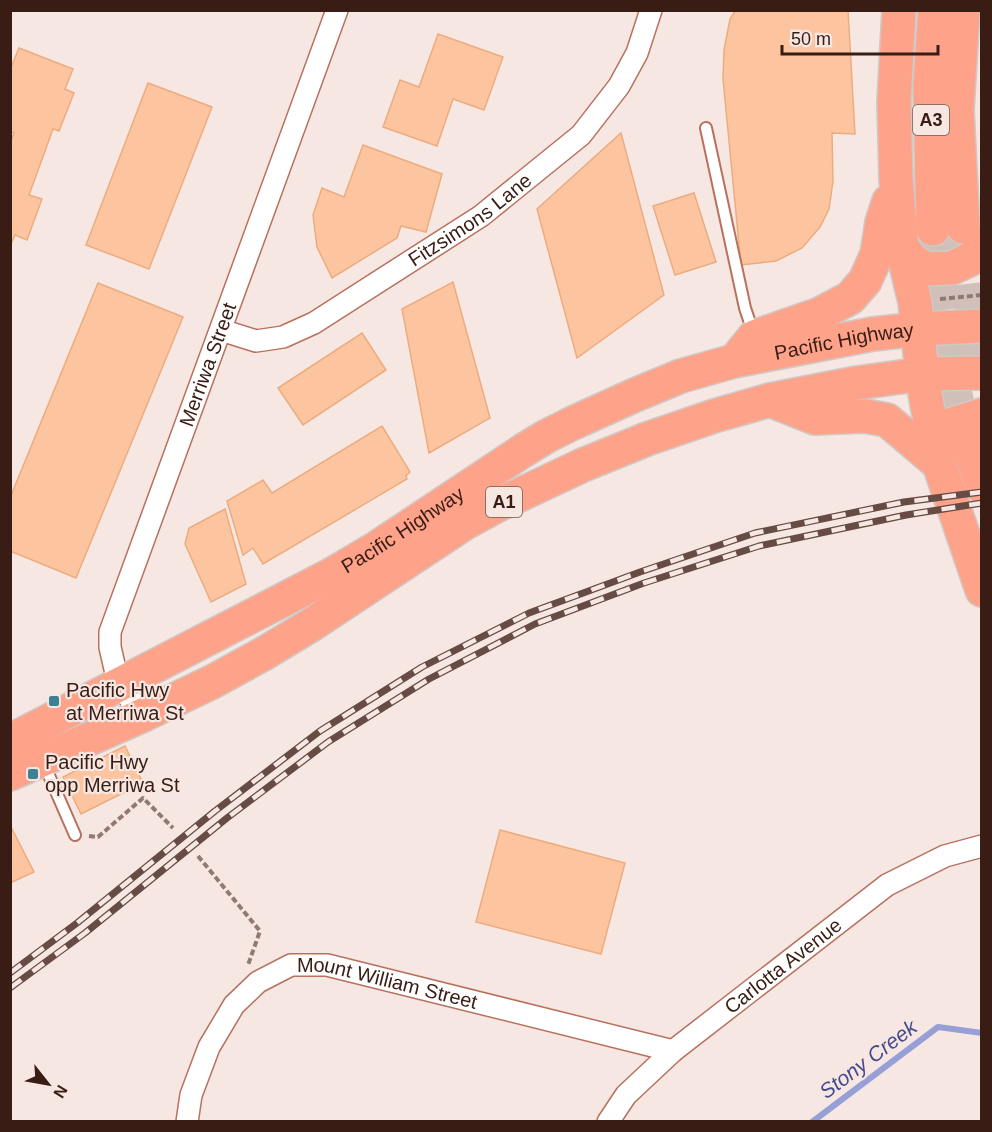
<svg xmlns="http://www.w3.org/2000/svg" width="992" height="1132" font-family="Arial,sans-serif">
  <rect width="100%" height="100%" fill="#f7e7e2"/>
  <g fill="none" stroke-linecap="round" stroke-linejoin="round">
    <polyline stroke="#96a0d6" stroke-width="6" points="812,1122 938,1027 982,1033"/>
  </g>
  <g fill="#fdc59f" stroke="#ecac7f" stroke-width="1.5">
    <polygon points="736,10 848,10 855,134 832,133 833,181 829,209 820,227 802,248 776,261 741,265 723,79 724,50 730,19"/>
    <polygon points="438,34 503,57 484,110 453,99 437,146 383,127 400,80 419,87"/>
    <polygon points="19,48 73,69 65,89 74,93 59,131 53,129 29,195 42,199 27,240 15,235 10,246 10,143 14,133 10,131 10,70"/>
    <polygon points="148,83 212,107 149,269 86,245"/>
    <polygon points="621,133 664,295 577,358 537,209"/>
    <polygon points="363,145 442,174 426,232 401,226 397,238 332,278 317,247 313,215 322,188 344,197"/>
    <polygon points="694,193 716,262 675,275 653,206"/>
    <polygon points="453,282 490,418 429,453 402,309"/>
    <polygon points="98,283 183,317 76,578 10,551 10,498"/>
    <polygon points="362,333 386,370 303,425 278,388"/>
    <polygon points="382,426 410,472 406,476 407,479 263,564 253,548 243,555 227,501 263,480 272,493"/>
    <polygon points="225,509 246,584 211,602 185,544 189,528"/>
    <polygon points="125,746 143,783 81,814 63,777"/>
    <polygon points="10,825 34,872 10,883"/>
    <polygon points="500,830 625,863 601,954 476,922"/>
  </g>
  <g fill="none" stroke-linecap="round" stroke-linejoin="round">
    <g stroke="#d1bfb9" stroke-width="33" stroke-dasharray="33 16" stroke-linecap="butt">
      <polyline points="933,229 937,288 951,374 968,445"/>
      <polyline points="963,235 969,290 982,379"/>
    </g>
    <defs>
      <g id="service">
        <polyline points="706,128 745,308 753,332"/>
        <polyline points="44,764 75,835"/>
      </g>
      <g id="minor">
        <path id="s1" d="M221,330L256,341L283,337L314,323L481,216L581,135L619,86L637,53L651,10"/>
        <path id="s2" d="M139,717L115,669L110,647V632L337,10"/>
        <path id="s3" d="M187,1122L191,1095L209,1047L234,1005L258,982L291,965H327L673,1051"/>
        <path id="s4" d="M608,1122L626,1095L673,1051L887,885L945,856L982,846"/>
      </g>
      <g id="trunk">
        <polyline points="899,10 894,102 896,179 902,248 915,302 922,374 927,405 939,464 982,590"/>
        <polyline points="963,227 957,110 963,10"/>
        <polyline points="933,229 930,85 935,10"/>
        <polyline points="902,248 913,261 926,269 952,268 973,258 982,244"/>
        <polyline points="741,353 754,337 820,314 850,298 865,281 877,254 882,222 889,201"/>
        <polyline points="770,400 815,418 865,416 887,420 939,464"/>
        <polyline points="968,445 982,487"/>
        <polyline points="940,462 942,435 949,425 982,415"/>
        <path id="s5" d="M10,741L331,575L375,549L524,450L547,436L573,423L635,395L681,376L734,361L873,334L919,329L982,326"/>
        <polyline points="10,774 139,717 212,682 263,654 311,625 465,523 498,505 583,465 647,439 714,416 770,400 857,383 922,374 982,373"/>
      </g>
    </defs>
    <use href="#service" stroke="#b8715e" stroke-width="14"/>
    <use href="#minor" stroke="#b8715e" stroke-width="24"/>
    <use href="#trunk" stroke="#cfc9c7" stroke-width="36"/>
    <g stroke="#917a73" stroke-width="4" stroke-dasharray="6 3" stroke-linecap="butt">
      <polyline points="940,299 982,295"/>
      <polyline points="89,836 98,837 143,798 173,828"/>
      <polyline points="198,856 260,931 248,965"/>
    </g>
    <use href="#service" stroke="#fff" stroke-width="10"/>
    <use href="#minor" stroke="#fff" stroke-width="21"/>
    <use href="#trunk" stroke="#fea38a" stroke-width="33"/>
    <defs>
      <g id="rail">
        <polyline points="10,973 77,923 215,811 320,731 422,667 529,613 640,572 755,533 904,502 982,492"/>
        <polyline points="10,988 85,933 227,818 328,742 429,679 535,624 644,583 759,546 906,515 982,503"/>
      </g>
    </defs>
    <use href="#rail" stroke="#664c45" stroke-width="7"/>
    <use href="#rail" stroke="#f7e7e2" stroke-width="4.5" stroke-dasharray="14" stroke-linecap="butt"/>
  </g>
  <g fill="#3e8191" stroke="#f7e7e2" stroke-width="2">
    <rect x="48" y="695" width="12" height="12" rx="3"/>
    <rect x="27" y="768" width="12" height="12" rx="3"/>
  </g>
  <g text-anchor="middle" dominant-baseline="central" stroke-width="4.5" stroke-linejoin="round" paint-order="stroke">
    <g fill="#f7e7e2" stroke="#725a52" stroke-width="1.5">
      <rect x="913" y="105" width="36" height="30" rx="4.5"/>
      <rect x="486" y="487" width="36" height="30" rx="4.5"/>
    </g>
    <g font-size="18" font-weight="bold" fill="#391d15">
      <text x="931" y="120">A3</text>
      <text x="504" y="502">A1</text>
    </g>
    <g font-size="20" fill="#391d15" stroke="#f7e7e2">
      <text stroke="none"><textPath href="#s1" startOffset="285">Fitzsimons Lane</textPath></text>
      <text stroke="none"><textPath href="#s5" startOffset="932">Pacific Highway</textPath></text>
      <text stroke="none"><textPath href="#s2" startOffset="376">Merriwa Street</textPath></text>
      <text stroke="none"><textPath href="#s5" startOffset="446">Pacific Highway</textPath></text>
      <text stroke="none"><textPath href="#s4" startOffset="236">Carlotta Avenue</textPath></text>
      <text stroke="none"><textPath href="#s3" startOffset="296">Mount William Street</textPath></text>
    </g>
    <g font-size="20" fill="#391d15" stroke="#f7e7e2" text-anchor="start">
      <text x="66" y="690">Pacific Hwy<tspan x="66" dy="23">at Merriwa St</tspan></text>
      <text x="45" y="762">Pacific Hwy<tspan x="45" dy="23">opp Merriwa St</tspan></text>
    </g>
    <g font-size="21" font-style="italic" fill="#444b8f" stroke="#f7e7e2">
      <text transform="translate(868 1059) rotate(-37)">Stony Creek</text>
    </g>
  </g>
  <rect width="992" height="1132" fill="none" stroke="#391d15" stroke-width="24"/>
  <g transform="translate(48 1084) rotate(121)" stroke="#f7e7e2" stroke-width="4.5" paint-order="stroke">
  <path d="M0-4.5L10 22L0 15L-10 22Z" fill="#391d15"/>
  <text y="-9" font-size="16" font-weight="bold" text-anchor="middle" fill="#391d15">N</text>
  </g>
  <path d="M782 45v9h156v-9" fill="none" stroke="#391d15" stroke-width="3"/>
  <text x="791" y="45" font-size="18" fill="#391d15" stroke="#f7e7e2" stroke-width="4.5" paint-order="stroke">50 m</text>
</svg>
